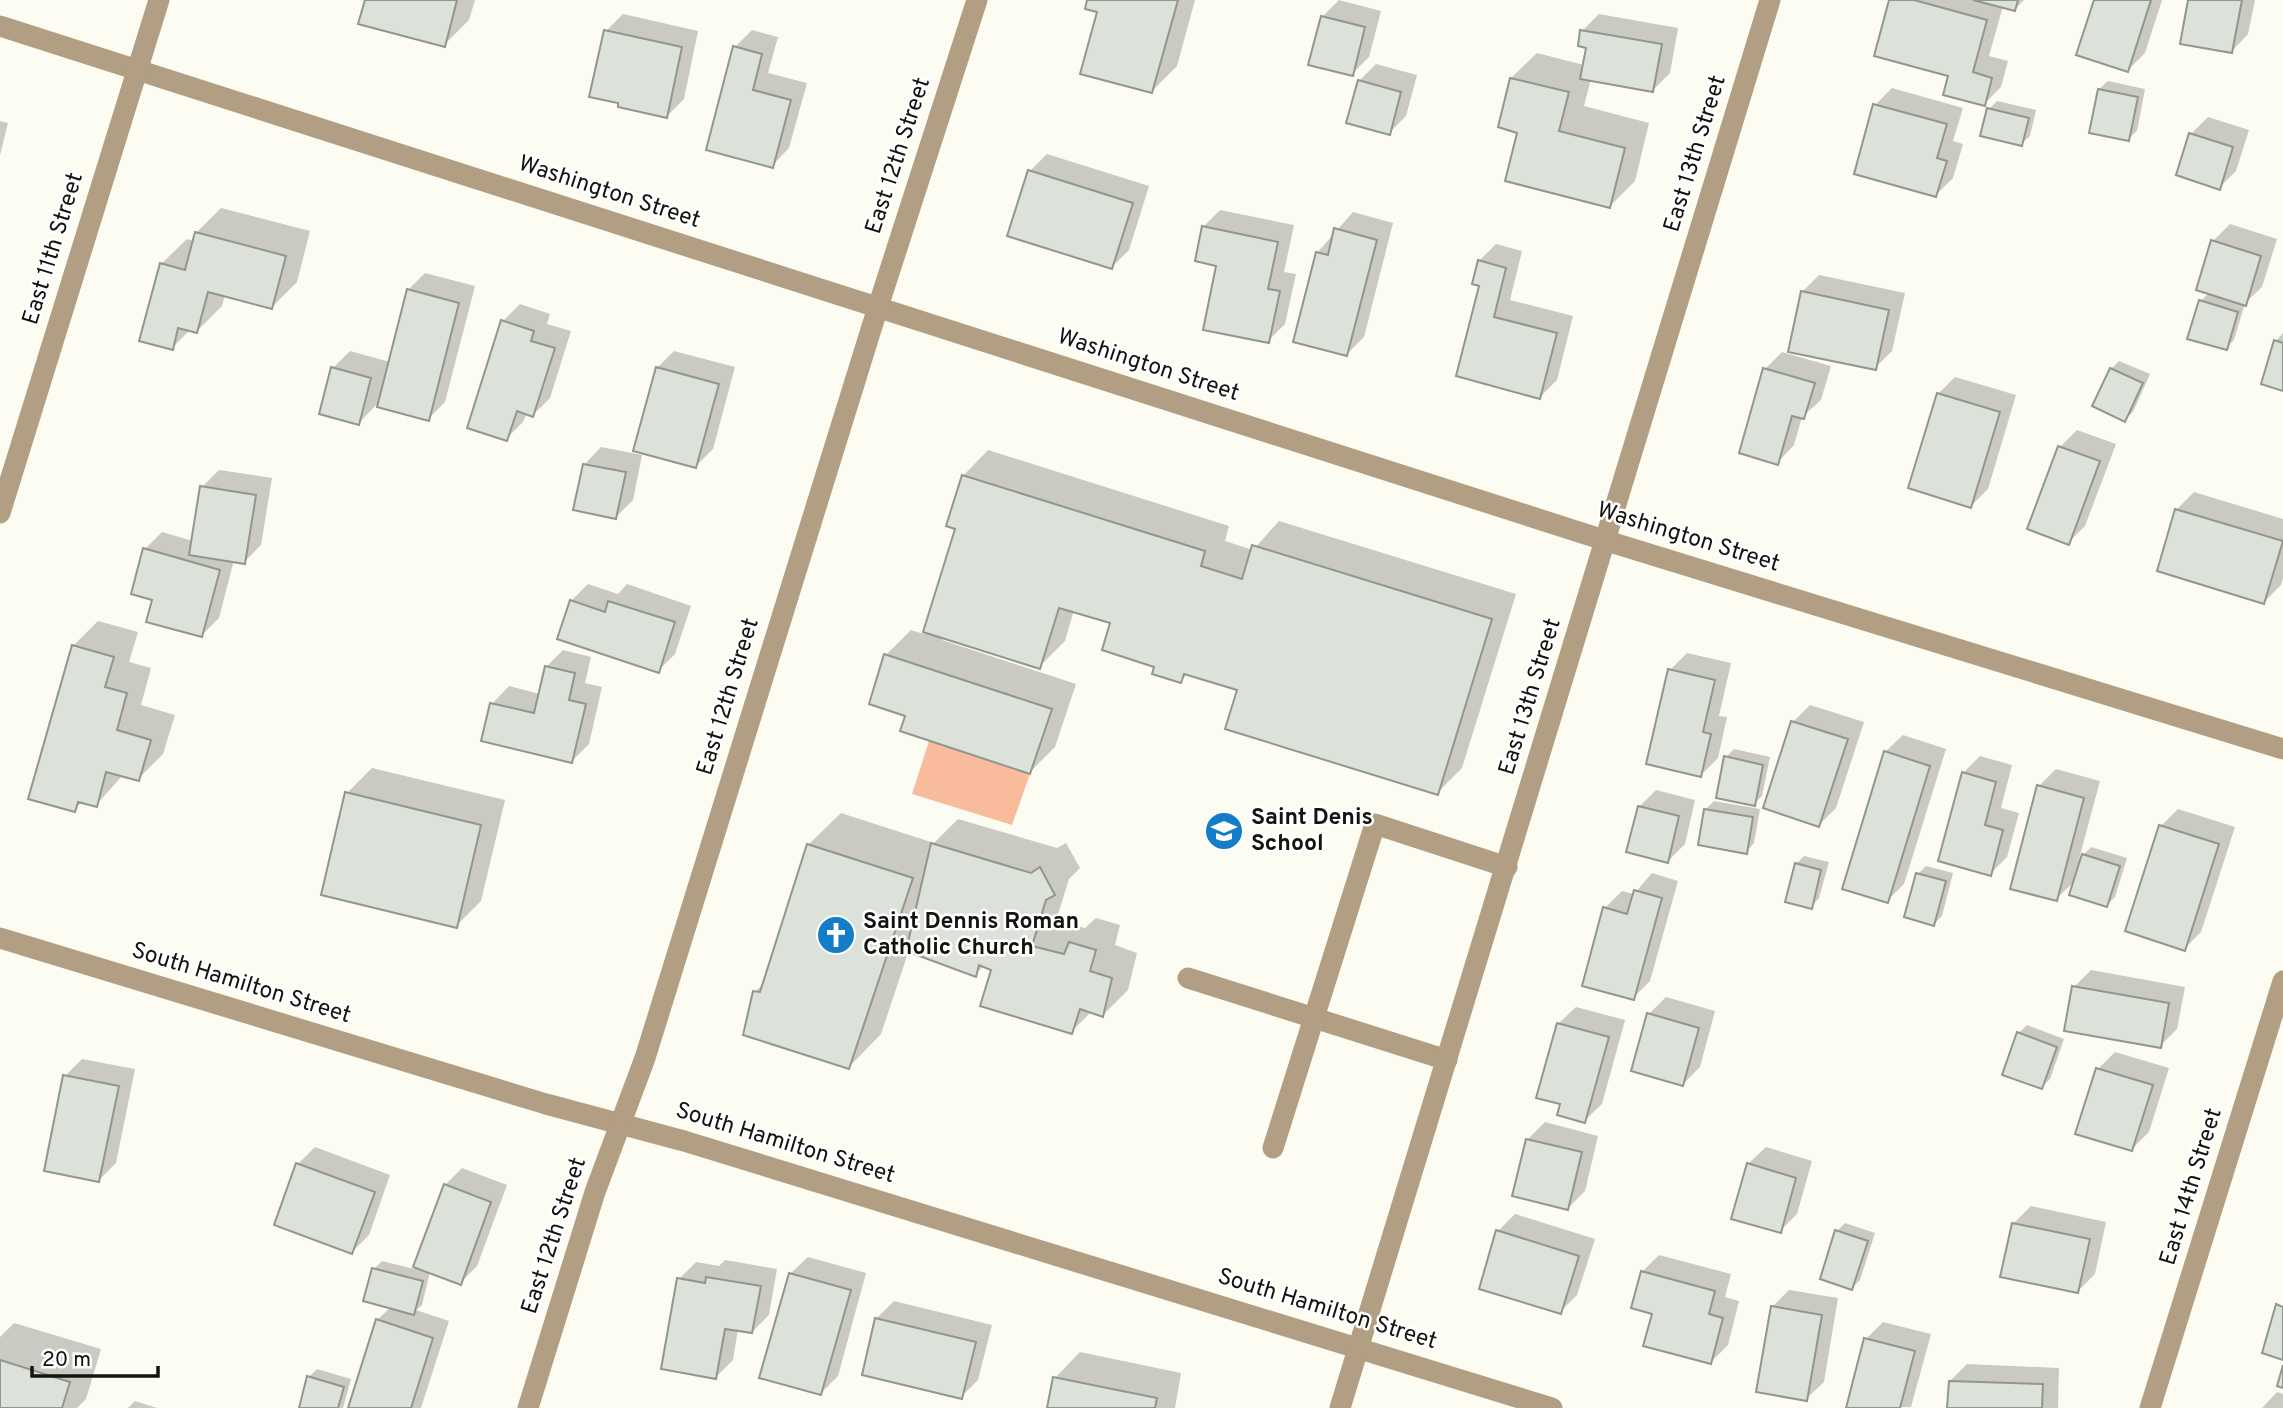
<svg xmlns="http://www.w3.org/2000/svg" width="2283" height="1408" font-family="Overpass,sans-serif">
  <rect width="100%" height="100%" fill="#fdfcf3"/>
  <polygon fill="#f8bc9c" points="929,741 1030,774 1012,825 912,794"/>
  <g fill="#0003">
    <polygon points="367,0 475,0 469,20 444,45"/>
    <polygon points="1089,0 1195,0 1177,66 1152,91"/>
    <polygon points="1339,0 1381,11 1369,57 1352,74 1322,17"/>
    <polygon points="1891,0 2024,0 2015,9 2003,6 1989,56 2008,61 2001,87 1984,104 1950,75"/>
    <polygon points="2096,0 2162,0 2145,53 2128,70"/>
    <polygon points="2189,0 2255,0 2248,34 2231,52"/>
    <polygon points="623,14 698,31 684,99 667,116 620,102 606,31"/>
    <polygon points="1599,14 1678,28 1670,73 1653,90 1591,79 1584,106 1649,123 1635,181 1610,206 1520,131 1511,78 1537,53 1584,65 1588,46 1582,31"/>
    <polygon points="752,30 778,37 768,73 807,83 789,148 772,166 735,47"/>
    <polygon points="1376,64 1417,75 1406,116 1389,133 1359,81"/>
    <polygon points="2108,81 2145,89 2137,131 2128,139 2099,89"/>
    <polygon points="1892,88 1963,108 1953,141 1963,144 1953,178 1936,195 1875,105"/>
    <polygon points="1997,101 2036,110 2030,136 2021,144 1989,109"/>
    <polygon points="2208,117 2249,130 2236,171 2219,188 2191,134"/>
    <polygon points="0,121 8,123 0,155"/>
    <polygon points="1047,154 1149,186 1129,250 1112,267 1030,171"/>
    <polygon points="221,208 310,231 297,282 272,307 225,295 222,306 197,331 191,329 172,348 161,264 187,239 194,241 196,233"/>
    <polygon points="1220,210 1294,225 1284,272 1296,274 1285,324 1268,341 1218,264 1203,227"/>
    <polygon points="1353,212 1393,223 1364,337 1347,354 1317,253"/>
    <polygon points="2230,224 2277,239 2262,287 2245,303 2234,340 2226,348 2201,301 2209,293 2213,241"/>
    <polygon points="1496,244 1522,251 1510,300 1573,316 1557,380 1540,397 1458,375 1481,285 1479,261"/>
    <polygon points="425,273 475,286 445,402 428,419 376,405 359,423 333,368 350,351 390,362 408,290"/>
    <polygon points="1819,275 1905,293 1892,351 1875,368 1802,292"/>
    <polygon points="520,304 550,314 547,324 571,331 550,398 533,415 527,413 523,422 506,439 503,321"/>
    <polygon points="2283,333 2283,389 2276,341"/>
    <polygon points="674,351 735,367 713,449 696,466 657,368"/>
    <polygon points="1782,352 1831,366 1821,400 1802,417 1794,445 1777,463 1765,369"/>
    <polygon points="2119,361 2150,374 2133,412 2124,420 2111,369"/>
    <polygon points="1955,377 2016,395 1988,489 1971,506 1938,394"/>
    <polygon points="2077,430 2116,444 2085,526 2068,543 2060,447"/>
    <polygon points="601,447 642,455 633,500 616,517 584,465"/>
    <polygon points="988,450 1229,526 1225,541 1253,550 1279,521 1516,594 1462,768 1437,793 1239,689 1188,673 1181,681 1156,666 1112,622 1074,610 1065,641 1039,667 943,637 942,640 1076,684 1055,747 1030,772 907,714 886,655 911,630 924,634 957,528 963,476"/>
    <polygon points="219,470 272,478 261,545 244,562 234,560 219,618 202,635 154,598 145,549 162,532 193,541 202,487"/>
    <polygon points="2194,492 2283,519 2283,578 2281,585 2264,602 2159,570 2177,509"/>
    <polygon points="588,584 618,594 627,584 691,606 675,654 658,671 571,601"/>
    <polygon points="98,621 138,632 129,662 151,668 141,705 175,715 163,754 138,779 123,775 96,805 83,801 74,810 73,646"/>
    <polygon points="563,650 591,657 585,683 602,687 589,744 571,762 492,704 509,686 540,694 546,667"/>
    <polygon points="1687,653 1731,663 1719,716 1727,717 1718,758 1701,775 1670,670"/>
    <polygon points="1810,705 1864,722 1836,808 1819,825 1793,722"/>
    <polygon points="1903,735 1946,749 1904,884 1887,901 1885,752"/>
    <polygon points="1734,749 1770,757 1762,796 1754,804 1726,757"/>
    <polygon points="1980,756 2012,765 2001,808 2019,813 2007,857 1990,874 1963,773"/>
    <polygon points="372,768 505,800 481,901 456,926 347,793"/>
    <polygon points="2056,769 2100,781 2079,859 2091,847 2127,858 2115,897 2107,905 2076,880 2056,899 2039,786"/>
    <polygon points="1656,790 1695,800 1685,844 1668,861 1639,807"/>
    <polygon points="1714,801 1760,809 1754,843 1746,852 1706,809"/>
    <polygon points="2178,809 2235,827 2201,932 2184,949 2161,826"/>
    <polygon points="841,813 934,843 958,819 1057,848 1066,843 1080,868 1069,879 1056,921 1085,928 1096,918 1120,925 1115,945 1137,953 1128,990 1103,1015 1092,1011 1071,1032 994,969 984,965 975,975 909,950 881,1034 849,1067 755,992 766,981 808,845"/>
    <polygon points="1804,856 1829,862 1819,898 1811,907 1796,864"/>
    <polygon points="1926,866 1953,873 1942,916 1934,924 1918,874"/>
    <polygon points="1652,873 1678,881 1650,981 1633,998 1605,908 1622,891 1634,894"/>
    <polygon points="2091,970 2185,987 2177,1029 2160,1046 2074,987"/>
    <polygon points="1666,997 1715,1011 1700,1067 1683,1084 1649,1014"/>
    <polygon points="1576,1007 1625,1020 1602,1104 1584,1121 1563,1103 1558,1024"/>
    <polygon points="2027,1025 2064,1039 2050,1079 2042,1087 2019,1033"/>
    <polygon points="2115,1052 2169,1068 2149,1132 2132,1149 2098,1069"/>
    <polygon points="82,1059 135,1069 116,1163 99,1180 65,1076"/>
    <polygon points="1545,1122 1598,1136 1585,1191 1568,1208 1528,1139"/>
    <polygon points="315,1147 390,1175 369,1235 352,1252 298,1164"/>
    <polygon points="1766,1147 1812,1161 1797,1214 1780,1231 1748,1164"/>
    <polygon points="462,1168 507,1185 477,1266 460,1283 430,1272 422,1305 416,1310 449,1321 421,1408 349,1408 377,1320 391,1307 374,1269 382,1261 414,1269 445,1185"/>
    <polygon points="2031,1206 2106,1222 2095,1274 2078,1291 2013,1224"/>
    <polygon points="1515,1214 1595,1239 1577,1295 1560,1312 1498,1231"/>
    <polygon points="1845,1223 1875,1233 1860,1280 1852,1288 1837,1231"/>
    <polygon points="1659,1255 1731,1274 1725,1297 1739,1301 1728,1345 1711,1362 1654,1312 1642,1272"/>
    <polygon points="808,1257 866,1273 838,1376 821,1393 790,1274"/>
    <polygon points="725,1260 777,1269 769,1315 752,1332 738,1329 733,1360 716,1377 679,1279 696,1262 719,1266"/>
    <polygon points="1789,1290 1838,1298 1824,1382 1806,1399 1772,1307"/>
    <polygon points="894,1301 992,1325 978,1380 961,1397 877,1318"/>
    <polygon points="1883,1322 1931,1334 1911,1407 1848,1408 1866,1339"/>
    <polygon points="14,1323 101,1349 86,1399 77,1408 0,1408 0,1337"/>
    <polygon points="1080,1352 1181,1373 1175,1408 1049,1408 1055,1378"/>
    <polygon points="1967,1364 2059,1368 2058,1408 1949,1408 1950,1381"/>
    <polygon points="317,1369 351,1379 343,1408 301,1408 309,1377"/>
    <polygon points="2277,1392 2283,1394 2283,1408 2262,1408"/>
    <polygon points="135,1401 157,1408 128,1408"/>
  </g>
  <g fill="#dce2d9" stroke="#91968f" stroke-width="2">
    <polygon points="365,0 457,0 445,47 358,24"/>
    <polygon points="1087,0 1178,0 1152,93 1080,74 1097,12 1085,9"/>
    <polygon points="1889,0 1914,0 1987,20 1973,72 1992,78 1985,106 1943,95 1948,76 1874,56"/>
    <polygon points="1973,0 2018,0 2015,11"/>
    <polygon points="2094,0 2151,0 2128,72 2076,55"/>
    <polygon points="2188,0 2242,0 2232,53 2180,44"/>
    <polygon points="1321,16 1365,27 1353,76 1308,65"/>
    <polygon points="604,30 682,47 667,118 618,107 618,103 589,97"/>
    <polygon points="1580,30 1662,44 1653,92 1580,79 1586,48 1578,46"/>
    <polygon points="733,46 762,54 753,90 791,100 773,168 706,150"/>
    <polygon points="1510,78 1569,92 1559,131 1625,148 1610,208 1505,181 1517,133 1498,127"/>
    <polygon points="1358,80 1401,92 1390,135 1346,123"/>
    <polygon points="2098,89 2138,97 2129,141 2089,133"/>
    <polygon points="1873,104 1947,124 1937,158 1947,161 1936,197 1854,174"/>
    <polygon points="1987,108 2029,118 2022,146 1980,136"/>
    <polygon points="2189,133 2233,147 2220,190 2176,175"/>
    <polygon points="1028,170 1133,203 1112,269 1007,236"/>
    <polygon points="1202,226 1278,242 1268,289 1280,291 1269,343 1203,330 1216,266 1195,261"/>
    <polygon points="1334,228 1377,240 1347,356 1293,342 1316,252 1328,255"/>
    <polygon points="195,232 286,256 272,309 208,292 197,333 178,328 173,350 139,341 160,263 185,270"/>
    <polygon points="2211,240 2261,256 2246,306 2196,290"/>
    <polygon points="1478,260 1506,268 1494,317 1557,333 1540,399 1456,376 1479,286 1472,284"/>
    <polygon points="407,289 459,303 429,421 377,407"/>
    <polygon points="1801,291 1889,310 1876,370 1788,352"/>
    <polygon points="2199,300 2238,312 2227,350 2187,339"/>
    <polygon points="501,320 534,331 531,341 555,348 533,417 517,411 507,441 467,428"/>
    <polygon points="2274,340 2283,343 2283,391 2261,384"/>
    <polygon points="331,367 371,378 359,425 319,414"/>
    <polygon points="656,367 719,384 696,468 633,451"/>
    <polygon points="1763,368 1815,383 1804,419 1792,416 1778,465 1739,453"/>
    <polygon points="2110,368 2143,383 2125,422 2092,406"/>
    <polygon points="1937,393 2000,412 1971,508 1908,488"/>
    <polygon points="2058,446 2100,461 2069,545 2027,529"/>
    <polygon points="583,464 626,472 616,519 573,510"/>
    <polygon points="962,475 1205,551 1201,566 1242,579 1252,545 1492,619 1438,795 1225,729 1237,690 1184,674 1181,683 1152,674 1154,667 1102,650 1110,623 1059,608 1040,669 923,632 955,529 946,526"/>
    <polygon points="200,486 256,495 245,564 189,555"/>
    <polygon points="2175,509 2283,541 2264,604 2157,571"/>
    <polygon points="143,548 220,570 202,637 146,622 152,600 131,594"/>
    <polygon points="570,600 605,612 608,601 675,622 659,673 557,639"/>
    <polygon points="72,645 114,657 105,687 127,693 117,730 151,740 139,781 106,772 97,807 78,802 75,812 28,799"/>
    <polygon points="884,654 1052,709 1030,774 900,731 905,716 869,704"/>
    <polygon points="545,666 575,673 569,700 586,704 572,763 481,741 490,703 534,713"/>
    <polygon points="1668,669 1715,680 1703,732 1711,734 1701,777 1646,764"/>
    <polygon points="1791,721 1848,739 1819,827 1763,808"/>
    <polygon points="1884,751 1930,766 1888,903 1842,889"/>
    <polygon points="1724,756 1763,765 1755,806 1716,798"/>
    <polygon points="1962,772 1996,782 1985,825 2003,830 1991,876 1938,861"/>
    <polygon points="2037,785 2084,798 2057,901 2010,889"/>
    <polygon points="345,792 481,825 457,928 321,895"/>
    <polygon points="1638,806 1679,816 1668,863 1626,852"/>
    <polygon points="1704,809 1753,817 1747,854 1698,845"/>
    <polygon points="2159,825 2219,844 2185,951 2125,931"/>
    <polygon points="931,843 1031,873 1040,867 1055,895 1046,900 1032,946 1064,954 1069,942 1096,950 1090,971 1112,978 1103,1017 1080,1009 1072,1034 980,1006 991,970 979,965 976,977 906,951"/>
    <polygon points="807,844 913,878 849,1069 743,1035 753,991 760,992"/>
    <polygon points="2082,854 2120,866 2107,907 2069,895"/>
    <polygon points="1795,863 1821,870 1812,909 1785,902"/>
    <polygon points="1916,873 1946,881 1934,926 1904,917"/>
    <polygon points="1634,890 1662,898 1634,1000 1582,986 1603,907 1627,914"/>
    <polygon points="2072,986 2169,1003 2161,1048 2064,1031"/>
    <polygon points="1647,1013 1699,1028 1683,1086 1631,1071"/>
    <polygon points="1557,1023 1609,1037 1585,1123 1557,1115 1560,1104 1536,1098"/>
    <polygon points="2017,1032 2057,1047 2042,1089 2002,1075"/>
    <polygon points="2096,1068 2153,1085 2132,1151 2075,1134"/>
    <polygon points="63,1075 119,1086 99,1182 44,1171"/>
    <polygon points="1526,1139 1582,1152 1568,1210 1512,1196"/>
    <polygon points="296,1163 375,1192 352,1254 274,1225"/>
    <polygon points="1747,1163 1796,1178 1781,1233 1731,1219"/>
    <polygon points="444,1184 491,1202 461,1285 413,1267"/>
    <polygon points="2012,1223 2090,1239 2078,1293 2000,1277"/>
    <polygon points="1496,1230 1579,1256 1561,1314 1479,1289"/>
    <polygon points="1835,1230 1868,1241 1852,1290 1820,1279"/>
    <polygon points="372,1268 423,1281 414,1315 363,1301"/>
    <polygon points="1641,1271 1715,1291 1709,1314 1723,1318 1711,1364 1643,1346 1652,1314 1631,1308"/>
    <polygon points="789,1273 851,1290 821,1395 759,1378"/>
    <polygon points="706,1277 761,1286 752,1333 725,1329 716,1379 661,1369 677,1278 705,1283"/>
    <polygon points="2276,1304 2283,1307 2283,1360 2262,1353"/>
    <polygon points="1771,1306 1822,1315 1807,1401 1756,1392"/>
    <polygon points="875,1318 976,1342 962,1399 862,1375"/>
    <polygon points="376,1319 433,1338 411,1408 348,1408"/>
    <polygon points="1864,1338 1915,1351 1900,1408 1846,1408"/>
    <polygon points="0,1360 70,1382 62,1408 0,1408"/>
    <polygon points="2283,1365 2283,1388 2277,1386"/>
    <polygon points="307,1376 344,1387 338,1408 299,1408"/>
    <polygon points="1053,1377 1157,1398 1155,1408 1047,1408"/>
    <polygon points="1949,1381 2043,1384 2042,1408 1947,1408"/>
  </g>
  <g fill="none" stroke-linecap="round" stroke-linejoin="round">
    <g stroke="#b29f83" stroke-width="21">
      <polyline points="1188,978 1447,1060"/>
      <polyline points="1273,1148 1375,824 1507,867"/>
    </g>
    <g stroke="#b29f83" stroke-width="21">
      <polyline points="0,26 1607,541 2283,749"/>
      <polyline points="0,513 159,0"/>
      <polyline points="0,938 546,1104 684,1141 1552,1408"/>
      <polyline points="528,1408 595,1192 645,1058 878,307 977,0"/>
      <polyline points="1340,1408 1770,0"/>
      <polyline points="2150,1408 2283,981"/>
    </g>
  </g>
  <defs>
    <symbol id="school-disc" viewBox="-11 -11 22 22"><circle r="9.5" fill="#137dc7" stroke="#fff"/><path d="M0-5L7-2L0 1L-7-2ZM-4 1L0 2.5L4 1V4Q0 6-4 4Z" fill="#fff"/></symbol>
    <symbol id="church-disc" viewBox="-11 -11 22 22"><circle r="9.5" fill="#137dc7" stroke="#fff"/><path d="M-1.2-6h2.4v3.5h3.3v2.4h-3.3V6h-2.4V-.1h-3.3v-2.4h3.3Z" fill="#fff"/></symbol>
  </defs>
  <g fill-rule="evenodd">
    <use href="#school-disc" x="1202" y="809" width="44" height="44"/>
    <use href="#church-disc" x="814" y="913" width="44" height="44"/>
  </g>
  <g text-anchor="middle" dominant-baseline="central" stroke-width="5" stroke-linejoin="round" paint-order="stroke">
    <g font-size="23" fill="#131310" stroke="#fff">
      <text transform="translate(1696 154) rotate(-73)">East 13th Street</text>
      <text transform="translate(899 156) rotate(-72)">East 12th Street</text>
      <text transform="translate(609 193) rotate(18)">Washington Street</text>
      <text transform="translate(54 249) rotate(-73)">East 11th Street</text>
      <text transform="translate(1148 366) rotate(18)">Washington Street</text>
      <text transform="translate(1688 538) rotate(17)">Washington Street</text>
      <text transform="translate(729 697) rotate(-73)">East 12th Street</text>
      <text transform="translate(1531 697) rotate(-73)">East 13th Street</text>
      <text transform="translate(241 984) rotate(17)">South Hamilton Street</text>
      <text transform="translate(785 1144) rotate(17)">South Hamilton Street</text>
      <text transform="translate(2192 1187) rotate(-73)">East 14th Street</text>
      <text transform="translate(555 1236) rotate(-72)">East 12th Street</text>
      <text transform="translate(1327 1310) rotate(17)">South Hamilton Street</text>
    </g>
    <g font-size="23" font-weight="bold" fill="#131310" stroke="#fff" text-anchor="start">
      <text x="1251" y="818">Saint Denis<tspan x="1251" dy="26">School</tspan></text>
      <text x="863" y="922">Saint Dennis Roman<tspan x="863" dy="26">Catholic Church</tspan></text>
    </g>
  </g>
  <path d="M32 1366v10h126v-10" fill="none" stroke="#131310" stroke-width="3.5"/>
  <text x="42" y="1366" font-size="21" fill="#131310" stroke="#ffffff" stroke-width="5" paint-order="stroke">20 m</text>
</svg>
